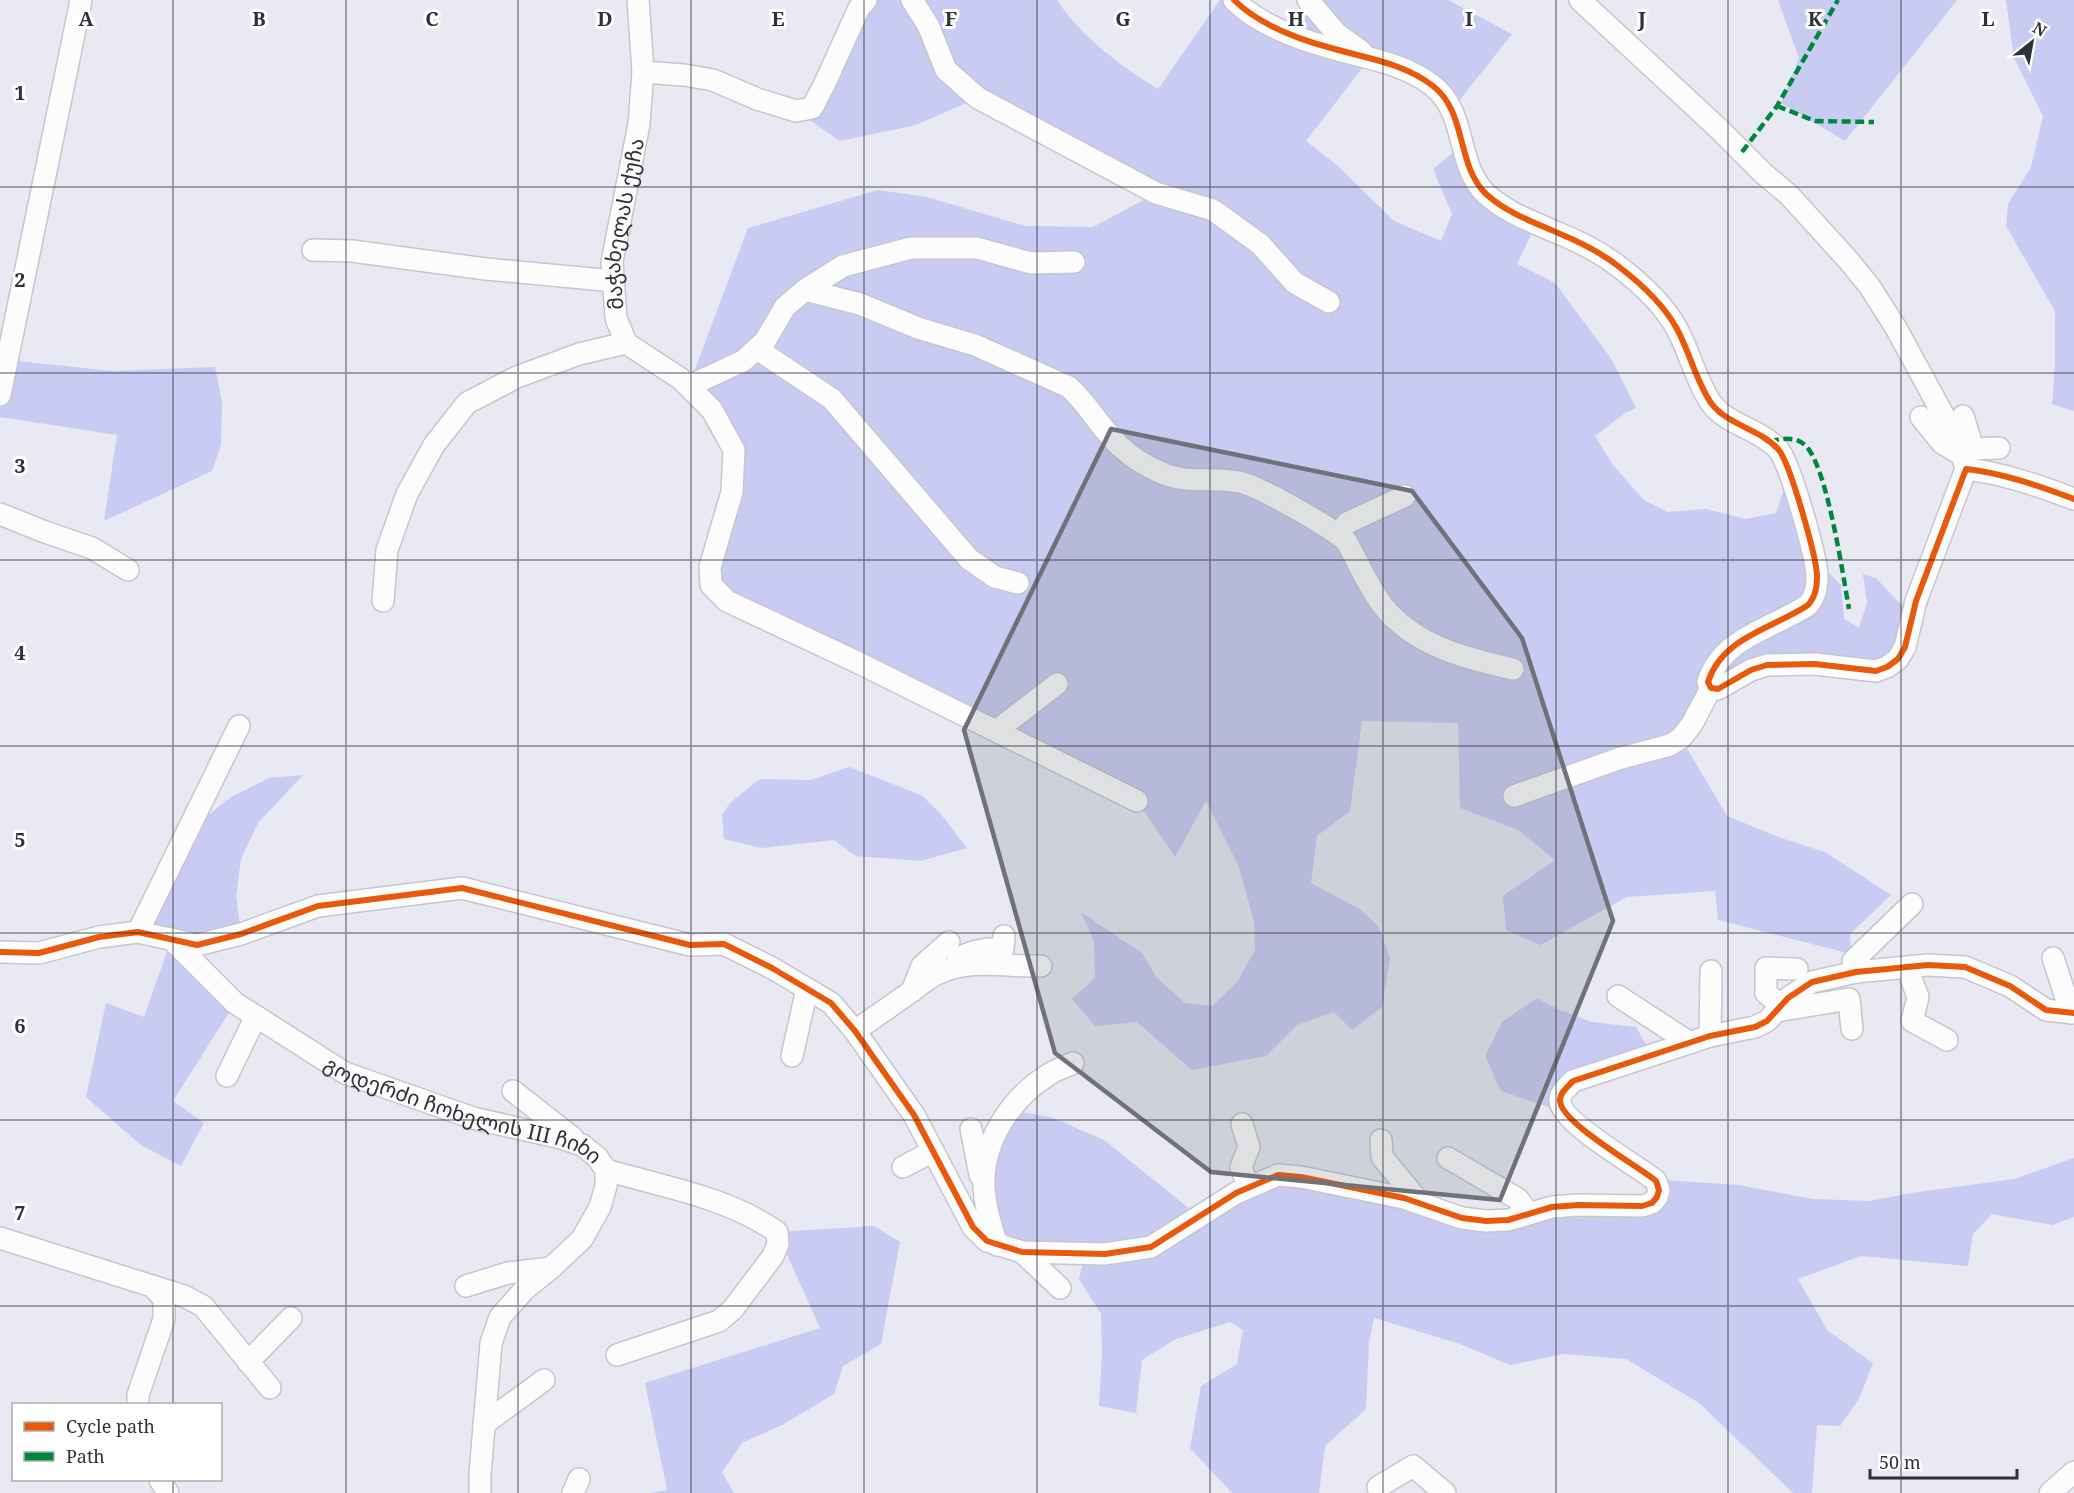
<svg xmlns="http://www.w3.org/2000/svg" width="2074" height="1493" font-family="'Noto Serif','Noto Sans Georgian',serif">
  <rect width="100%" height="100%" fill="#e8e9f3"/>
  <g fill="#c8cbf2">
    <path d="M866,0H1057C1080,36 1122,67 1158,89L1220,0H1234L1311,50L1298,0H1448L1512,34L1451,111L1412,78L1370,58L1306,141L1338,166L1394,221L1441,241L1452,214L1433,169L1466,142L1478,173L1536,224L1517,264L1555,283L1612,360L1636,408L1625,413L1595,436L1613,465L1644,500L1667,512L1706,509L1746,519L1776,513L1789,474L1819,562L1841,585L1844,619L1859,628L1867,603L1863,574L1876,578L1906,610L1887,663L1819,656L1711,688L1682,740L1727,816L1781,838L1825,852L1891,895L1850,934L1851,954L1718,920L1715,891L1627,897L1540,945L1506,930L1503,896L1555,860L1518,830L1460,808L1458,723L1362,721L1350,811L1317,836L1311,883L1361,910L1379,927L1390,958L1382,1007L1352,1030L1334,1012L1297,1025L1266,1056L1192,1070L1137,1022L1095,1026L1072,999L1095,978L1094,941L1081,912L1142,953L1157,978L1185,1003L1212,1006L1237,982L1255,950L1254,922L1239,867L1206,801L1175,857L1137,801L711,585L734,450L694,372L748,228L878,190L927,197L1025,226L1093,227L1155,194L978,98L916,125L840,141L796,111L812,107Z"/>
    <polygon points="1778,0 1957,0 1845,141 1781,103 1799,58"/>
    <polygon points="2006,0 2074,0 2074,411 2052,404 2055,363 2055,311 2006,226 2008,204 2031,167 2043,116 2014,58"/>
    <polygon points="7,360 113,371 215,367 222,402 221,445 212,471 104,521 117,435 0,417 0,395"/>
    <polygon points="849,767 921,795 940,813 967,848 920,861 856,856 834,840 761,848 724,839 722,815 730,803 760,779 811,780"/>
    <polygon points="303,775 258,823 241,859 236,896 241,934 173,940 235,1003 173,1101 204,1123 181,1166 141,1145 86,1097 106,1003 144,1017 171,940 138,932 186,833 231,797 269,778"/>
    <polygon points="1537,998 1557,1009 1592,1022 1636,1027 1652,1055 1560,1090 1551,1108 1501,1091 1485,1056 1502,1022"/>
    <polygon points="1009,1110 1051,1117 1104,1140 1201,1218 1280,1180 1532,1218 1604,1217 1632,1206 1651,1194 1648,1179 1738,1185 1813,1199 1870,1201 1911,1193 2014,1179 2074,1158 2074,1217 2052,1225 1992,1214 1973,1234 1968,1266 1861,1256 1798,1279 1827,1330 1873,1363 1859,1399 1840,1426 1817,1425 1812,1493 1793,1493 1699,1403 1626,1359 1564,1354 1510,1365 1460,1344 1374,1318 1369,1342 1366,1409 1325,1446 1319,1493 1232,1493 1190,1448 1201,1386 1237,1364 1243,1330 1230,1322 1176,1339 1142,1360 1136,1413 1099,1406 1102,1354 1101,1314 1079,1279 1085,1255 997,1245 985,1160"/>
    <polygon points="874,1226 900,1242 881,1344 843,1366 834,1394 782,1425 742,1443 722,1472 734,1493 650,1493 667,1490 645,1383 820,1328 777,1232"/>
  </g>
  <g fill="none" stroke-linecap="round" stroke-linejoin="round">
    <defs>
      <g id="minor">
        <polyline points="912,0 928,25 946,70 978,98 1156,193 1213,210 1260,244 1295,283 1329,302"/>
        <path d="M1234,0C1258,24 1298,39 1331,48C1365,58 1404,63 1433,86C1467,112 1456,165 1486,194C1507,213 1533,222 1558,233C1580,242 1600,252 1618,266C1639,282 1664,305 1677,329C1690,353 1696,381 1711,403C1727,425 1760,429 1778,449C1790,462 1816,556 1817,575C1817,586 1816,596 1808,605C1774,628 1722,637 1708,682L1711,688L1718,689L1751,670L1767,665L1815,664L1876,671L1887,667L1898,659L1905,647L1916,601L1966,469C2003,473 2039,486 2074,499"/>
        <polyline points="1308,0 1336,33 1362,52"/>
        <polyline points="1580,0 1719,129 1764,174 1789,195 1849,261 1870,287 1896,328 1958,442 1966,469"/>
        <polyline points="643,72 684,75 713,80 757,99 796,111 812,108 825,83 859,8 866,0"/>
        <polyline points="313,250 352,251 486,269 614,281"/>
        <polyline points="805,290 843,266 911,248 977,248 1031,263 1074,262"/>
        <polyline points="626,343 681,379 712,410 734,450 732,492 710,567 711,585 727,601 859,663 1137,801"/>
        <polyline points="757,349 832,399 969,559 995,577 1018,583"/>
        <path d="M689,386L743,361L765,341L785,307L805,290L860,304L918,328L975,345L1069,387C1089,405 1102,431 1123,449C1134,459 1148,467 1162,473C1185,484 1214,477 1239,482C1259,486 1331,527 1347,542C1358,563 1373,596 1389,613C1422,648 1469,659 1513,669"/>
        <polyline points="0,395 81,0"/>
        <polyline points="1921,417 1942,443 1962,455 1973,449 1963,416"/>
        <polyline points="1973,449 1999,448"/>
        <polyline points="0,514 45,532 92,548 128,570"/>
        <polyline points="1338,534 1347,523 1405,496"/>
        <path id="s1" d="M383,601L387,550L407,494L434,445L467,403L517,377L579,354L626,343L616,318L612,262L639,124L643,72L638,0"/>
        <polyline points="996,731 1057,684"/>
        <polyline points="1514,796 1618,759 1670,745 1681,738 1692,724 1711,688"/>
        <polyline points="138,932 239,726"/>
        <path id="s2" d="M171,939L235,1003L345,1073L473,1118L561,1138L582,1145L597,1157L606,1170V1186L600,1207L582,1239L551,1268L525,1289L500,1317L491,1343L480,1474V1493"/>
        <path d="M0,952L39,953L99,937L138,932L197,945L241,934L318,906L462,888L690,945L724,944L772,968L831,1003L855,1031L914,1115L973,1227L987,1241L1022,1252L1105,1254L1151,1247L1236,1193L1278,1175L1301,1177L1404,1198L1462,1218L1486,1221L1508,1220L1552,1207L1578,1205L1642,1206L1652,1203L1657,1197L1659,1190L1656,1181C1638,1166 1559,1122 1560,1100C1560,1092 1568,1087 1573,1081L1710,1036L1755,1027L1767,1021L1788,998L1812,982L1856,972L1928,965L1965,967L2010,986L2046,1010L2074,1013"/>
        <polyline points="2053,958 2071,1013"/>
        <path d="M958,959C972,950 986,948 1003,949L1004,936"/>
        <polyline points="1907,968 1918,997 1912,1021 1947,1040"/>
        <polyline points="1856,972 1853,961 1912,904"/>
        <path d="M912,991C920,985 929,977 939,973C970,958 1008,967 1041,966"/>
        <polyline points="1618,996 1690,1043"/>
        <polyline points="1781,1006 1766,993 1766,968 1797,969"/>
        <polyline points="1776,1011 1849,999 1852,1029"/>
        <polyline points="855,1031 912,991 922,966 949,942"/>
        <polyline points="1710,1036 1711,971"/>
        <polyline points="792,1056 807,989"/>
        <polyline points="227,1076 256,1016"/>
        <polyline points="513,1091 573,1138"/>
        <polyline points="1242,1124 1249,1147 1241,1167 1248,1187"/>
        <polyline points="971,1129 980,1175"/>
        <polyline points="1381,1140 1382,1157 1420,1203"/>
        <polyline points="1448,1158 1518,1199 1529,1214"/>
        <polyline points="903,1167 933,1151"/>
        <path d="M606,1170C664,1187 727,1197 777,1232L778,1244L773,1256L733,1309L719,1321L617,1355"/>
        <polyline points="0,1238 152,1286 164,1299 164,1319 138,1395 138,1404"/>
        <path d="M997,1245C991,1226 985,1207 984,1187C982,1142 1010,1099 1048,1075C1055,1070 1065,1067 1073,1063"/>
        <polyline points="1022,1252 1060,1288"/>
        <polyline points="152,1286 184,1296 203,1306 270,1388"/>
        <polyline points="466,1286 508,1273 550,1268"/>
        <polyline points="248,1362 291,1318"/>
        <polyline points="484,1424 544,1380"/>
        <polyline points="160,1480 168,1493"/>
        <polyline points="1378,1487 1413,1466 1445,1493"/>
        <polyline points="573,1493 579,1479"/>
        <polyline points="2050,1493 2074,1472"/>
      </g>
    </defs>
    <use href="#minor" stroke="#c5c6ce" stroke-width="24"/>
    <use href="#minor" stroke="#fcfcfd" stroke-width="21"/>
    <g stroke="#00873e" stroke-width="4.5" stroke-dasharray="9 4.5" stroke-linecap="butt">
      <polyline points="1777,106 1815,121 1874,122"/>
      <polyline points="1742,152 1777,106 1838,0"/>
      <path d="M1770,441C1782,439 1795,436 1805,445C1827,465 1843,576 1849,609"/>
    </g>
    <defs>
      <g id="cycleway">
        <path d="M1234,0C1258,24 1298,39 1331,48C1365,58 1404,63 1433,86C1467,112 1456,165 1486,194C1507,213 1533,222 1558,233C1580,242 1600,252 1618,266C1639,282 1664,305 1677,329C1690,353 1696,381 1711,403C1727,425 1760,429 1778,449C1790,462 1816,556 1817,575C1817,586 1816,596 1808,605C1774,628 1722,637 1708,682L1711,688L1718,689L1751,670L1767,665L1815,664L1876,671L1887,667L1898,659L1905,647L1916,601L1966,469C2003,473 2039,486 2074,499"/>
        <path d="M0,952L39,953L99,937L138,932L197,945L241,934L318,906L462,888L690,945L724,944L772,968L831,1003L855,1031L914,1115L973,1227L987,1241L1022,1252L1105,1254L1151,1247L1236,1193L1278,1175L1301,1177L1404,1198L1462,1218L1486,1221L1508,1220L1552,1207L1578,1205L1642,1206L1652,1203L1657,1197L1659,1190L1656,1181C1638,1166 1559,1122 1560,1100C1560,1092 1568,1087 1573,1081L1710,1036L1755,1027L1767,1021L1788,998L1812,982L1856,972L1928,965L1965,967L2010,986L2046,1010L2074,1013"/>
      </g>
    </defs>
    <use href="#cycleway" stroke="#fff" stroke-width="10"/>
    <use href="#cycleway" stroke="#e8590c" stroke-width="6"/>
  </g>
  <path fill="#707179" fill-opacity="0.2" stroke="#707179" stroke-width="4.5" stroke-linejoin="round" d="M1111,429L1412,491L1522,638L1613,921L1500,1200L1211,1172L1055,1053L964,730Z"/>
  <path fill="none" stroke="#303138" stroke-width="1.5" stroke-opacity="0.55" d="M173,0V1404M346,0V1493M518,0V1493M691,0V1493M864,0V1493M1037,0V1493M1210,0V1493M1383,0V1493M1556,0V1493M1728,0V1493M1901,0V1493M0,187H2074M0,373H2074M0,560H2074M0,746H2074M0,933H2074M0,1120H2074M0,1306H2074M173,1480V1493"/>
  <g text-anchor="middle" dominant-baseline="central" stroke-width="6" stroke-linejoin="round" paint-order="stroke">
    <g font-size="21" fill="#303138" stroke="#fff">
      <text stroke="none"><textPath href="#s1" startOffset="513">მაჭახელას ქუჩა</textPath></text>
      <text stroke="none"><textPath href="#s2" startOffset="345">გოდერძი ჩოხელის III ჩიხი</textPath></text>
    </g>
  </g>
  <g font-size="20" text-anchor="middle" font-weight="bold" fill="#303138" stroke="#fff" stroke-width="6" stroke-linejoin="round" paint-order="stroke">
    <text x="86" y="26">A</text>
    <text x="259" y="26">B</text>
    <text x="432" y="26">C</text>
    <text x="605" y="26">D</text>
    <text x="778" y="26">E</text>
    <text x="951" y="26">F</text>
    <text x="1123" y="26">G</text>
    <text x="1296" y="26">H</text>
    <text x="1469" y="26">I</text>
    <text x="1642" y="26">J</text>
    <text x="1815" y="26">K</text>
    <text x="1988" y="26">L</text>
    <text x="20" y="100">1</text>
    <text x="20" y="287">2</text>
    <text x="20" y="473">3</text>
    <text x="20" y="660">4</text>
    <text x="20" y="847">5</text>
    <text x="20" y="1033">6</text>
    <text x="20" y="1220">7</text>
  </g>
  <rect x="12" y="1403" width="210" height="78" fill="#ffffff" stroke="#acadaf" stroke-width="1.5"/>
  <rect x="24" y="1422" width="30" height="9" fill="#e8590c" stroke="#acadaf" stroke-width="1.5"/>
  <text x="66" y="1433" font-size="18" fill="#303138">Cycle path</text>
  <rect x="24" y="1452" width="30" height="9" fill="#00873e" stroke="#acadaf" stroke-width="1.5"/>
  <text x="66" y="1463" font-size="18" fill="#303138">Path</text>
  <g transform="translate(2032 42) rotate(31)" stroke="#ffffff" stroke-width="4.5" paint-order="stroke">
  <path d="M0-4.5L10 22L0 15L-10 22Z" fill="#303138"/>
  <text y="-9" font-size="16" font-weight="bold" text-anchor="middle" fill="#303138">N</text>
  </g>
  <path d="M1870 1469v9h147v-9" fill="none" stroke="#303138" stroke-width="3"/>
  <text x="1879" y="1469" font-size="18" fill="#303138" stroke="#ffffff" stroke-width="4.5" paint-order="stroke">50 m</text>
</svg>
